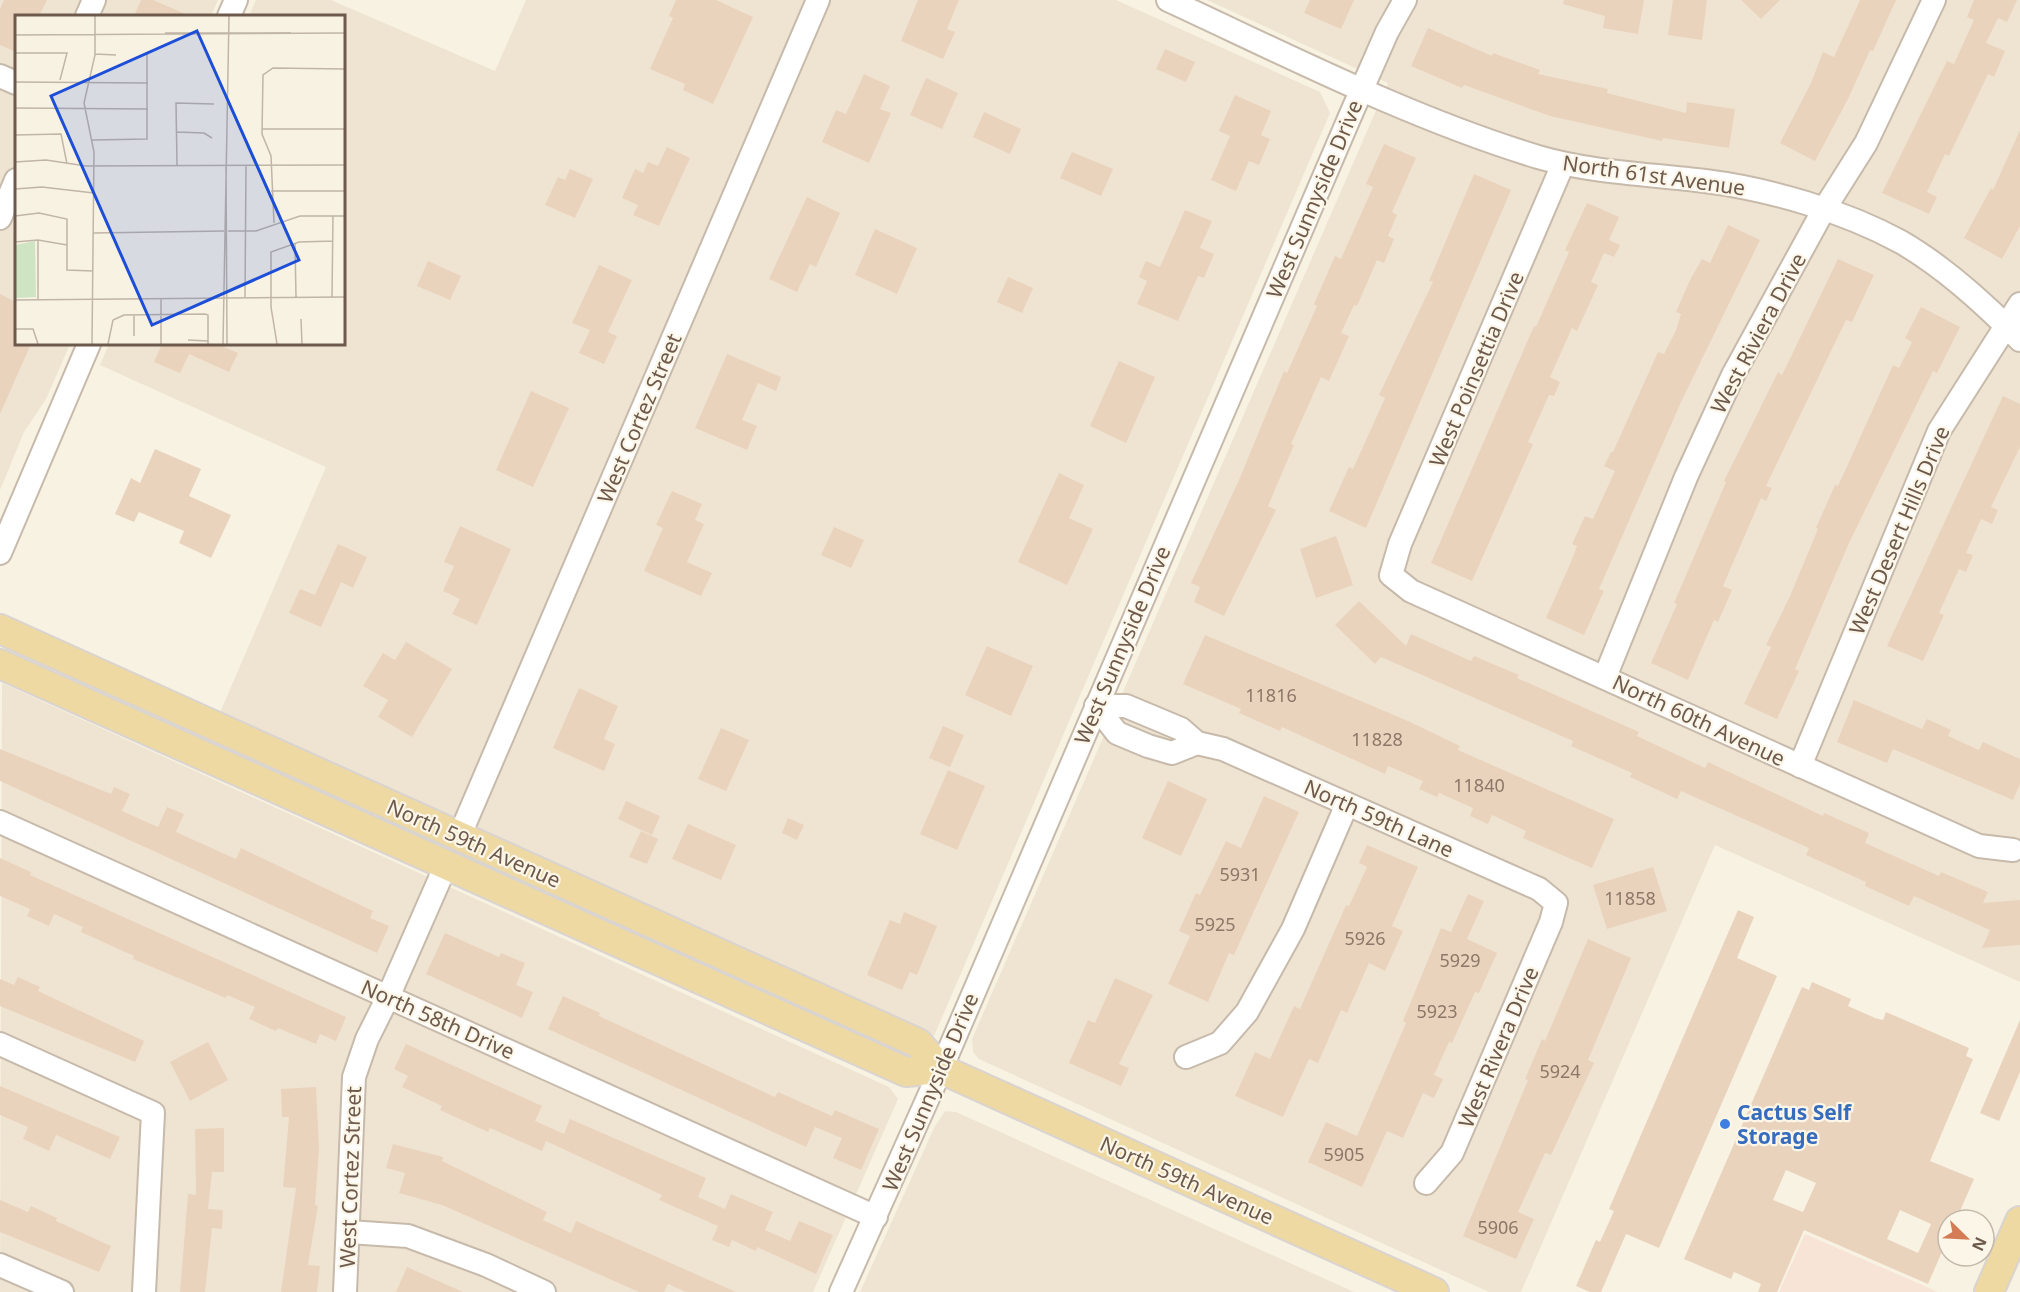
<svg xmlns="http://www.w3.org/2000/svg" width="2020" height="1292" font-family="'Noto Sans',sans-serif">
  <rect width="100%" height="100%" fill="#f8f2e2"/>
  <g fill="#efe4d2">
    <polygon points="0,0 218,0 211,16 16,16 16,344 70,344 46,399 24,432 0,490"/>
    <polygon points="256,0 331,0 495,71 526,0 1116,0 1320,92 1330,113 934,1036 218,717 326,467 100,365 109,344 344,344 344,16 249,16"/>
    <polygon points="1207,0 2020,0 2020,982 1715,845 1521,1292 1489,1292 979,1059 973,1052 972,1039 1388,83"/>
    <polygon points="2,683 889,1087 898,1099 813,1292 0,1292"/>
    <polygon points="945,1111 956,1112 1354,1292 860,1292 934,1128"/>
  </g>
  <polygon fill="#f8e3d7" points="1805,1234 1938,1292 1779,1292"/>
  <g fill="#ead3bd" fill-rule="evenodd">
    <polygon points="4,0 47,0 39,16 16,16 16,52 0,45 0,9"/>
    <polygon points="141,0 153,0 190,16 134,16"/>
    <polygon points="676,0 716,0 753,17 713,104 683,90 685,84 650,69 673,18 669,16"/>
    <polygon points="918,0 959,0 947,29 955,32 943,59 901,41"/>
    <polygon points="1310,0 1354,0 1341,29 1304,13"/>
    <polygon points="1564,0 1644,0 1638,34 1603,28 1605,16 1563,4"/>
    <polygon points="1673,0 1707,0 1702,40 1668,35"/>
    <polygon points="1741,0 1780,0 1761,19"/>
    <polygon points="1860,0 1896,0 1873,51 1870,50 1848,99 1815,161 1780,143 1811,83 1823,52 1834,57"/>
    <polygon points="1974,0 2017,0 2007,22 1998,18 1986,43 2005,51 1994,77 1988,74 1949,156 1945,154 1927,192 1937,197 1929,214 1882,193 1947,61 1954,64 1974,20 1967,17"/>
    <polygon points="1428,28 1492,56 1493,53 1540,70 1538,74 1608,89 1607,93 1686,113 1687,102 1735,109 1729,148 1663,138 1662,141 1550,116 1464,85 1462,88 1411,66"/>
    <polygon points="1165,49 1195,62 1186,82 1156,69"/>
    <polygon points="864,74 890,86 880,109 891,113 869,163 822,142 836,110 846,114"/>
    <polygon points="926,78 958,93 942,129 910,115"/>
    <polygon points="1235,95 1271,111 1261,135 1270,139 1259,165 1249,161 1236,191 1211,180 1230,136 1219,131"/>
    <polygon points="984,112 1021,129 1010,154 973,137"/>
    <polygon points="2020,130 2020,226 2002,259 1964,238 1991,188 1993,190"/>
    <polygon points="1384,144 1416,158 1392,212 1397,215 1388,236 1394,239 1384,263 1377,260 1357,306 1354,305 1341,333 1349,336 1329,381 1321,377 1291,444 1294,445 1268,506 1276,510 1224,616 1194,602 1200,587 1191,583 1239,480 1284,371 1287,373 1317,306 1314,304 1335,256 1341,259 1373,187 1366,184"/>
    <polygon points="667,147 690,158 659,226 633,215 638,205 622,198 635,169 643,173 648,162 658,166"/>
    <polygon points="1072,152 1113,169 1101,196 1060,178"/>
    <polygon points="570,169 593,179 575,218 545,205 558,177 565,180"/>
    <polygon points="1474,174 1511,190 1366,528 1329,511 1349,467 1353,469 1385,398 1379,395 1433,282 1429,281"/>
    <polygon points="807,197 840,213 816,267 810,264 797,292 769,279"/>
    <polygon points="1587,203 1619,217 1609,240 1620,245 1614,257 1604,253 1591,282 1598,285 1577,331 1572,328 1550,377 1560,382 1554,396 1549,395 1528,442 1533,444 1472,581 1431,563 1534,326 1536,327 1569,252 1565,250"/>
    <polygon points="1185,210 1212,221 1200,248 1214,254 1204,278 1198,276 1178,321 1137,304 1147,281 1139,277 1146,261 1160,267"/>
    <polygon points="1728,225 1760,240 1681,402 1599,589 1604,591 1584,635 1546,618 1571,562 1577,546 1572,544 1585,516 1593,519 1615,471 1604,466 1611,452 1613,452 1658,352 1664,354 1676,330 1681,314 1676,312 1690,280 1702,259 1710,263"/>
    <polygon points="875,229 917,248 897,294 855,275"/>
    <polygon points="1838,259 1874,275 1852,322 1846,320 1766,486 1772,488 1766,501 1761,498 1723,586 1732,590 1718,622 1714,620 1688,680 1651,663 1677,604 1674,603 1726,482 1724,481 1778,372 1782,375"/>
    <polygon points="428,261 461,276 450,300 417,286"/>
    <polygon points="599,265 632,280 608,332 617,336 604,364 579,353 590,330 572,323"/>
    <polygon points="1008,277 1033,288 1022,313 997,302"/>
    <polygon points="0,294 16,302 16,344 31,344 0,414"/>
    <polygon points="1921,307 1960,327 1937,373 1933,371 1849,543 1795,669 1799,671 1777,719 1744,704 1771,647 1766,645 1790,596 1818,529 1816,528 1835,485 1838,486 1893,365 1899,368 1912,342 1905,338"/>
    <polygon points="162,344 217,344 238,353 229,372 189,354 180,373 154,362"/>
    <polygon points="727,354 781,377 776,391 758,383 742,420 757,426 747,450 695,428"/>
    <polygon points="1119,361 1155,377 1126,443 1090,426"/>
    <polygon points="531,391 569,408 533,487 496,470"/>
    <polygon points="2003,396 2020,404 2020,447 1991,507 1998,510 1992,524 1981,519 1966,553 1973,555 1966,572 1959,569 1939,613 1944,615 1923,661 1887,646"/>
    <polygon points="155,449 201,469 189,496 231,515 211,558 179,543 184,531 139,512 134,522 115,514 131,478 140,483"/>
    <polygon points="1059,473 1084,485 1069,518 1093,529 1067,585 1018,562"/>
    <polygon points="672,491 702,504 695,520 704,524 687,562 712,573 701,596 644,571 663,528 656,525"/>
    <polygon points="460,526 511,549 477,625 452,614 460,599 443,591 454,566 444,562"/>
    <polygon points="834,527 864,540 851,568 821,555"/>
    <polygon points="1336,536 1353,585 1316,598 1300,549"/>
    <polygon points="338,544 367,557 353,588 341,582 321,627 289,613 300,589 315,595"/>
    <polygon points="1359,601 1406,646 1411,634 1471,661 1474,656 1519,675 1517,678 1639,732 1637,736 1705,768 1708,762 1823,816 1824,813 1869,833 1865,843 1939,876 1941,872 1988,892 1983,903 2020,900 2020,945 1982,948 1990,930 1914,896 1909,906 1865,886 1866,882 1806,855 1809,848 1681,791 1677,799 1630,777 1632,773 1571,746 1573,741 1381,657 1375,664 1335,625"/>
    <polygon points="1205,635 1408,721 1460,746 1458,750 1614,819 1592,868 1523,838 1526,831 1492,815 1488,824 1470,816 1473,808 1439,793 1437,797 1419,789 1423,781 1388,766 1385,774 1282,727 1280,731 1239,713 1241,709 1183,684"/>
    <polygon points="406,642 452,669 412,737 378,717 388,700 363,686 383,653 395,660"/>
    <polygon points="987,646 1033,666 1011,716 965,695"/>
    <polygon points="579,688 618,706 604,739 615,744 604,771 553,748"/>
    <polygon points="1854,700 1922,729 1927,719 1951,730 1948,736 1979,750 1983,742 2020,759 2020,784 2013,800 1893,749 1887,763 1837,742"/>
    <polygon points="943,726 964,735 950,767 929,758"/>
    <polygon points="721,728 749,740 726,791 698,779"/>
    <polygon points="0,749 111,794 114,787 130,794 122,811 158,827 167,807 184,814 176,832 236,859 241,848 373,911 370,918 389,926 377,953 0,781"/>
    <polygon points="948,770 985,786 957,850 920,834"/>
    <polygon points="1168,781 1207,799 1181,856 1142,838"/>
    <polygon points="1264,796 1299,812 1234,955 1229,953 1208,1002 1168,984 1190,936 1179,931 1196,893 1200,895 1226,841 1241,848"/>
    <polygon points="626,801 660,816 652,835 618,819"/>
    <polygon points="788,818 804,825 797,840 782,833"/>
    <polygon points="688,824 736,845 721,880 672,859"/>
    <polygon points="641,831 658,839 647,864 629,857"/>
    <polygon points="1367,845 1418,867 1392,926 1403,931 1385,971 1369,963 1347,1013 1341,1010 1318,1063 1309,1059 1283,1117 1235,1096 1255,1052 1270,1059 1294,1006 1300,1009 1346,905 1349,906 1367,867 1359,863"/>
    <polygon points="0,858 31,872 30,875 346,1017 336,1041 320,1034 316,1044 278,1028 276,1031 249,1019 255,1007 227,995 226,998 133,959 134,956 81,932 83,927 54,914 49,926 27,916 30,909 0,896"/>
    <polygon points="1653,867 1667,911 1607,929 1593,885"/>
    <polygon points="1468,894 1484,901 1467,939 1497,953 1479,993 1475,992 1452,1043 1449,1042 1434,1075 1443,1079 1434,1098 1423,1093 1403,1138 1387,1131 1362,1187 1308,1162 1326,1122 1357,1136 1406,1023 1403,1021 1441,928 1451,932"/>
    <polygon points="1738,910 1754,917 1737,958 1777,976 1659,1248 1626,1234 1601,1292 1590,1292 1576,1286 1596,1240 1600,1242 1614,1211 1609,1209"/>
    <polygon points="904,912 937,926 917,975 910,972 902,990 867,975 890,920 900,924"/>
    <polygon points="445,933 499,957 501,953 525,963 516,985 533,992 522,1018 426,974"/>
    <polygon points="1588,939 1631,958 1588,1060 1594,1063 1551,1155 1545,1153 1518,1212 1534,1219 1516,1259 1463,1236 1528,1080 1525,1079 1542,1039 1545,1041"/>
    <polygon points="18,977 40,987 38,991 144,1041 135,1062 0,1006 0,979 14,985"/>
    <polygon points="1115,978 1153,995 1119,1064 1129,1068 1121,1086 1069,1063 1088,1020 1095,1023"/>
    <path d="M1812,982L1851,999L1848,1006L1875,1018L1883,1020L1886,1012L1969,1048L1966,1056L1973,1059L1930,1161L1974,1179L1956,1220H1948V1238L1928,1284L1804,1230L1777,1292H1758L1761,1284L1734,1272L1731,1279L1684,1259L1802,987L1809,990ZM1786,1170L1816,1183L1803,1212L1773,1200ZM1900,1210L1931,1224L1918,1253L1887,1239Z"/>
    <polygon points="563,996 600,1013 599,1016 775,1097 778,1092 832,1116 835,1110 879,1129 861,1170 833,1158 842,1138 815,1127 806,1147 548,1029"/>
    <polygon points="2020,1020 2020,1072 1999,1121 1980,1113"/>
    <polygon points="208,1042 228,1080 190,1101 170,1062"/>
    <polygon points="406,1044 542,1106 535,1121 564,1134 570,1119 706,1178 698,1197 725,1209 731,1194 773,1212 765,1230 790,1241 799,1221 833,1235 816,1274 757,1247 756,1251 732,1240 729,1247 712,1240 718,1226 659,1200 662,1195 546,1141 542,1151 490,1128 488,1132 440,1110 442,1106 402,1087 408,1076 394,1069"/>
    <polygon points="0,1086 120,1137 110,1159 56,1135 49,1151 23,1139 28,1127 0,1115"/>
    <polygon points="316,1087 319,1148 315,1205 318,1206 308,1265 320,1266 317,1292 281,1292 296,1188 283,1187 289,1117 282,1117 281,1089"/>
    <polygon points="224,1128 224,1172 212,1172 208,1209 223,1210 222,1229 212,1228 205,1292 180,1292 188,1194 196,1195 195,1129"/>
    <polygon points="393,1144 443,1157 442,1161 547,1212 543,1220 571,1233 576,1221 736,1292 686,1292 668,1284 664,1292 639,1292 442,1205 399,1193 405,1173 386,1168"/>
    <polygon points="0,1200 28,1212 31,1206 57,1218 56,1221 111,1246 99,1272 0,1232"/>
    <polygon points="407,1267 463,1292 396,1292"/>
  </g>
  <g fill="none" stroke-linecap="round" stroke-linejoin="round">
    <defs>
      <g id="minor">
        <path d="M1168,0C1289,56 1410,118 1538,157C1593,173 1649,174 1705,181C1769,189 1844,211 1901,242C1944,267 1985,304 2020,340"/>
        <polyline points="87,16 94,0"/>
        <polyline points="229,16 236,0"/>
        <polyline points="0,76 16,83"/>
        <polyline points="1563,164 1400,544 1391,575 1411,591 1979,846 2013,850"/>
        <polyline points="0,218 16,180"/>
        <polyline points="0,553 89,344"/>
        <polyline points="1605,677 1686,477 1733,375 1823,211 1866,143 1934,0"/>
        <polyline points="1096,706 1126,706 1181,729 1197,743 1223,749 1539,889 1556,903 1551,922 1452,1153 1426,1183"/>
        <polyline points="1096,706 1117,733 1148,746 1172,753 1197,743"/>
        <polyline points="1800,766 1939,431 2020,304"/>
        <polyline points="0,822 876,1217"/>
        <polyline points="459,837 818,0"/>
        <polyline points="0,1044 153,1113 144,1292"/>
        <polyline points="1186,1057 1220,1043 1247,1012 1293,929 1347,804"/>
        <polyline points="349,1232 408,1236 486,1265 544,1292"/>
        <polyline points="0,1265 62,1292"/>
        <polyline points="345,1292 354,1077 367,1039 388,997 446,865"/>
        <polyline points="841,1292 941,1069 1351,114 1387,32 1405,0"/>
      </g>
      <g id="major">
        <polyline points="0,629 918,1043 941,1069 1434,1292"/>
        <polyline points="0,664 906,1072 941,1069"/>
        <polyline points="1989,1292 2020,1221"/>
      </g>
    </defs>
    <use href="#minor" stroke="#c7baab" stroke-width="26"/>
    <use href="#major" stroke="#d9d4d0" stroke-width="32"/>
    <use href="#minor" stroke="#fff" stroke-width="22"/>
    <use href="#major" stroke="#efd9a2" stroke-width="28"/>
  </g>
  <circle fill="#3f7fe0" stroke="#fcf6e8" stroke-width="2" cx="1725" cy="1124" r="6"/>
  <g text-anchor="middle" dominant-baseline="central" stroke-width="4.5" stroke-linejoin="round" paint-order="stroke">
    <g font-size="18" fill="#8c7868">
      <text x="1271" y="695">11816</text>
      <text x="1377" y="739">11828</text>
      <text x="1479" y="785">11840</text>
      <text x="1240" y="874">5931</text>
      <text x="1630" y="898">11858</text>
      <text x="1215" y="924">5925</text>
      <text x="1365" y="938">5926</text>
      <text x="1460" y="960">5929</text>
      <text x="1437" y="1011">5923</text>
      <text x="1560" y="1071">5924</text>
      <text x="1344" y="1154">5905</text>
      <text x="1498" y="1227">5906</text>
    </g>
    <g font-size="21" fill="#6d5a4c" stroke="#fcf6e8">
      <text transform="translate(1654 175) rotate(8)">North 61st Avenue</text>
      <text transform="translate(1314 199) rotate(-67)">West Sunnyside Drive</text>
      <text transform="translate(1758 333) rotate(-62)">West Riviera Drive</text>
      <text transform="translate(1476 369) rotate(-67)">West Poinsettia Drive</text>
      <text transform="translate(639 418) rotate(-67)">West Cortez Street</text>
      <text transform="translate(1899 530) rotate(-67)">West Desert Hills Drive</text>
      <text transform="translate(1122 645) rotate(-67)">West Sunnyside Drive</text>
      <text transform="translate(1699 720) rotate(25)">North 60th Avenue</text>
      <text transform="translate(1379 818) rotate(24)">North 59th Lane</text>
      <text transform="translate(474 843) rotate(24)">North 59th Avenue</text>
      <text transform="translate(438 1019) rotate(24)">North 58th Drive</text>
      <text transform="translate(1498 1047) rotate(-67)">West Rivera Drive</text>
      <text transform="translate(930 1092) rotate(-67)">West Sunnyside Drive</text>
      <text transform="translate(350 1177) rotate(-88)">West Cortez Street</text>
      <text transform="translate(1187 1180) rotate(24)">North 59th Avenue</text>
    </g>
    <g font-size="21" font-weight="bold" fill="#366cbe" stroke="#fcf6e8" text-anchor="start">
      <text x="1737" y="1112">Cactus Self<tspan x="1737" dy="24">Storage</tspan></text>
    </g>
  </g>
  <g transform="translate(15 15)">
    <rect width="330" height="330" fill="#f8f2e2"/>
    <path d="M20,226L21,282L0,283V230Z" fill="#cee4c3"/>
    <path fill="none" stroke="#c0b5a6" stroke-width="1.5" d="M150,18H276M0,20L330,18M0,38H52L45,65M80,39L101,40M0,67L133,68M0,93L133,94M247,114H330M161,117L189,118L197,123M0,120L46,119L52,149M77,125L132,124V39M0,147L31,145L71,151L330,150M162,150L161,88L199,89M211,150L212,329M0,174L27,172L79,178M256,176H330M0,201L24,198L52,204V255L78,256M259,208L256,141L247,119L248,60L258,53L330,54M213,216H241L285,201H330M78,218L209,216M23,225V285M0,227L23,225L52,230M280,228L281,282M230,282L231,150M317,282L318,201M0,285L330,282M119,300V321M286,304L287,329M98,305L109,300L190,299L193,300V329M0,314H18L23,329M173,325L193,326M77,329L79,137L69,88L80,40V1M93,329L98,305M146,329V283M208,329L214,1M262,329L256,292V237L284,227L318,226"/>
    <path fill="#1d4ed8" fill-opacity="0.15" stroke="#1d4ed8" stroke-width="3" d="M182,16L284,245L137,310L36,81Z"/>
    <rect width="330" height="330" fill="none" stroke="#6d5a4c" stroke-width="3"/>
  </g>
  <g transform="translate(1966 1238) rotate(114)"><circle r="28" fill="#fcf6e8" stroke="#c3b8aa" stroke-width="1.5"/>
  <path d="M0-4.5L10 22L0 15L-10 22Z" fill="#d47c56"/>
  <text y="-9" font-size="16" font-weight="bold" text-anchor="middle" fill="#6d5a4c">N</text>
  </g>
</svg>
